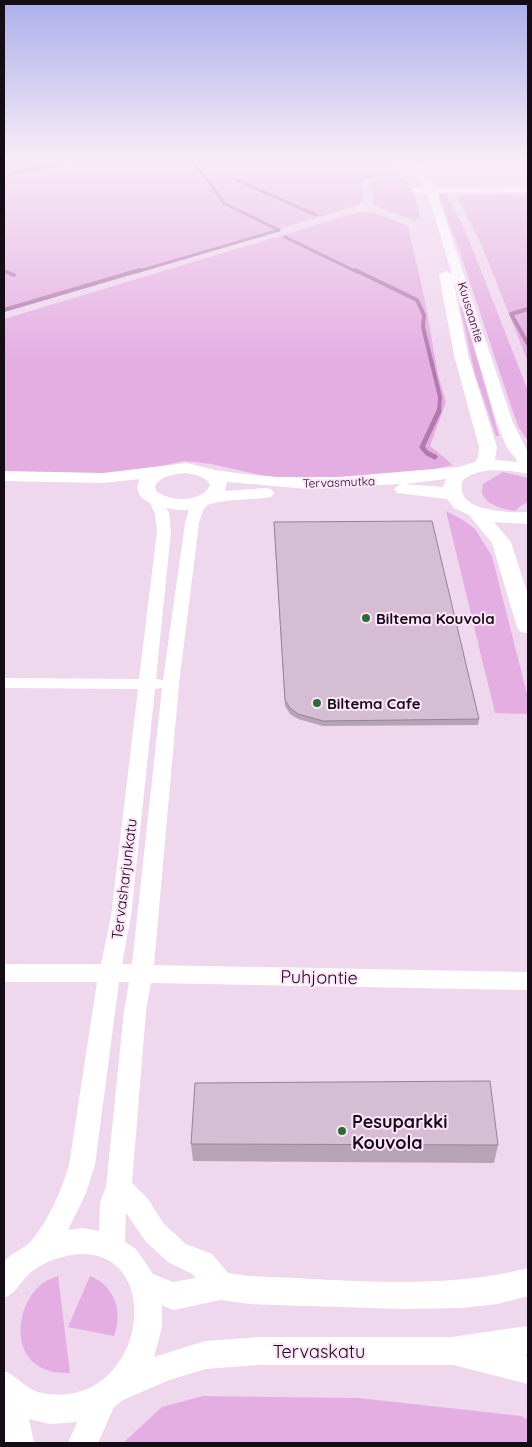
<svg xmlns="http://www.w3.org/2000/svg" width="532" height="1447" font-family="Quicksand,sans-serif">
  <rect width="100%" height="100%" fill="#efd7ee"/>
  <g fill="#e4aee2">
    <path d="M4,159H306L317,164L365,159H393V162L390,165L398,173V176L364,179L361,184C363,194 367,201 356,206L4,310Z"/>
    <path d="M404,178C412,190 418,203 420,217L416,219V221L372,205L374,196L370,185L372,181Z"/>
    <polygon points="445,193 462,224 473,250 528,391 528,441 519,428 514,415 458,246 440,200 440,195"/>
    <polygon points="463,195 528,195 528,362 482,246 457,197"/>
    <polygon points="359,212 375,213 408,226 425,301 438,375 446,402 430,446 453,465 434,469 345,478 287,478 260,475 211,464 184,461 144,470 99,475 4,472 4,319"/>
    <polygon points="460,307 463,307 499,436 496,436 475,374"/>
    <path d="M503,472L528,478V502L519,507L515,511C503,509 487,506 482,493L483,484Z"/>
    <polygon points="446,511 463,520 475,529 492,556 527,694 528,714 495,713"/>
    <path d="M58,1276L70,1373C62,1373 54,1373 47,1370C9,1357 16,1303 43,1283C47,1280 53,1278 58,1276Z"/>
    <path d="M90,1276C115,1286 123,1312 114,1336L68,1327Z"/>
    <polygon points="203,1396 358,1398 521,1416 528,1420 528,1443 123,1443 162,1407"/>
  </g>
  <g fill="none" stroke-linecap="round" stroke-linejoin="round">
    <g stroke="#b07aae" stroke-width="3">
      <polyline points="191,159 225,204 279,230"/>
      <polyline points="25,160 27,159"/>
      <polyline points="9,174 76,159"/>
      <polyline points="237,180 316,215"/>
      <polyline points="285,237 357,272"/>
      <polyline points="136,272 279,230"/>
    </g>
    <g stroke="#b07aae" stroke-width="4">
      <polyline points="355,270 417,300 424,315 423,327 440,397 439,412"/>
      <polyline points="4,271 14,275"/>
      <polyline points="528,309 511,314 528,344"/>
      <polyline points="4,310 140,270"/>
    </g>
    <polyline stroke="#b07aae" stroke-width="5" points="435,457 427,453 422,447 439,411"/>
    <path fill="#fff" fill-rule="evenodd" d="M155,495L160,496L169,513L171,531L156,679L163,680L185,523L189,509L199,498H209L211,501L203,510L199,523L179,684L154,965L528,972V990L151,983L146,1011L132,1183L148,1199L164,1224L186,1244L212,1254L228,1273L249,1276C339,1279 441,1291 528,1268V1296L498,1304L460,1308L403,1309L249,1304L221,1300L173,1310L162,1305V1327L154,1357L205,1341L259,1337H451L528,1326V1354L524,1355L528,1356V1384L453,1365H259L205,1369L167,1381L123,1400L114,1407L98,1443H68L77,1422L50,1424L29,1419L34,1443H4V1371C18,1376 26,1390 42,1393C142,1412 168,1257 84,1254C65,1254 41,1262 28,1275C19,1284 16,1293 4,1298V1262C11,1253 24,1249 31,1241C49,1220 61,1191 69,1165L97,982H4V964H101L111,916L138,689L4,688V678L139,679L157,531L155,513L148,499ZM162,688L132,964H122L131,916L155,689ZM119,982H129L124,1011L106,1187L100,1202L99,1231L83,1228L68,1230L86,1193L95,1165ZM126,1213L146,1242L168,1262L192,1274L196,1278L173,1282L153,1274L136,1249L125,1242Z"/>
    <path fill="#fff" fill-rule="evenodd" d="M410,159H420L434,187L528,186V192L437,193L513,423L528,452V474C508,470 480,466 463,480C452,512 509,513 528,512V524L494,522L511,542L528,595V633L520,632L517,627L492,543L469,515L454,508L447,499L397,493L394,489L400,484L307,489L227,482L225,491L265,488L271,489L274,493L271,497L265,498C248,500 228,499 211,504C201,506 191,511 181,510C165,509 127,502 140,479L103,483L4,481V471L103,473L187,463L215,470L244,474L276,477H339L459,467L475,462L478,458L479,447L454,355L439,275L446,271L452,274L430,202L426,193H418L412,190L414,188L423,187ZM453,278L497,423L506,446L518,462L495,460L497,447L468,355ZM187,473C195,475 206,476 210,485C202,503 170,502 156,491L155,486C161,475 176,474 187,473ZM446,479L443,487L405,484Z"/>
  </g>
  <g fill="#b7a3b6">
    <polygon points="274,527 479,719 478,725 323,726 298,719 290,714 285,706"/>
    <polygon points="191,1144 498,1145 494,1163 193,1161"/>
  </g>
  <g fill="#d5bdd4" stroke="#958494">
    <polygon points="432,521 479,719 323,721 298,714 290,708 285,700 274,522"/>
    <polygon points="490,1081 498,1145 191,1144 195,1083"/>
  </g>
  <linearGradient id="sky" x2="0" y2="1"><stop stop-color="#acafeb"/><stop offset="0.44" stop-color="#f8edf7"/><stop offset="1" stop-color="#f8edf7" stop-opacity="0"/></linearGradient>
  <rect width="532" height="362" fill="url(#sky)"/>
  <g fill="#2a6c37" stroke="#fde4fb" stroke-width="2">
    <circle cx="366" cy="618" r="5"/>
    <circle cx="317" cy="703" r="5"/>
    <circle cx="342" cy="1131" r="5"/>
  </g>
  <g text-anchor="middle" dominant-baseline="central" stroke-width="4" stroke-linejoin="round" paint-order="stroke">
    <g font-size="12" fill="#150d15" stroke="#fde4fb">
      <text transform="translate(471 312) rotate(73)">Kuusaantie</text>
      <text transform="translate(339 482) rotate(-2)">Tervasmutka</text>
    </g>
    <g font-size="15" font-weight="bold" fill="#150d15" stroke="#fde4fb" text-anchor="start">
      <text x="376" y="618">Biltema Kouvola</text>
      <text x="327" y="703">Biltema Cafe</text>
    </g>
    <g font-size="15" fill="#150d15" stroke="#fde4fb">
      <text transform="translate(124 879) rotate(-83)">Tervasharjunkatu</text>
    </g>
    <g font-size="18" fill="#150d15" stroke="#fde4fb">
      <text transform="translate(319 977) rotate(1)">Puhjontie</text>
      <text x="319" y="1351">Tervaskatu</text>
    </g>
    <g font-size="18" font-weight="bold" fill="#150d15" stroke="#fde4fb" text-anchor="start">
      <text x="352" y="1121">Pesuparkki<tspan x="352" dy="21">Kouvola</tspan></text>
    </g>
  </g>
  <rect width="532" height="1447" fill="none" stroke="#150d15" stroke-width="10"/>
</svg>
